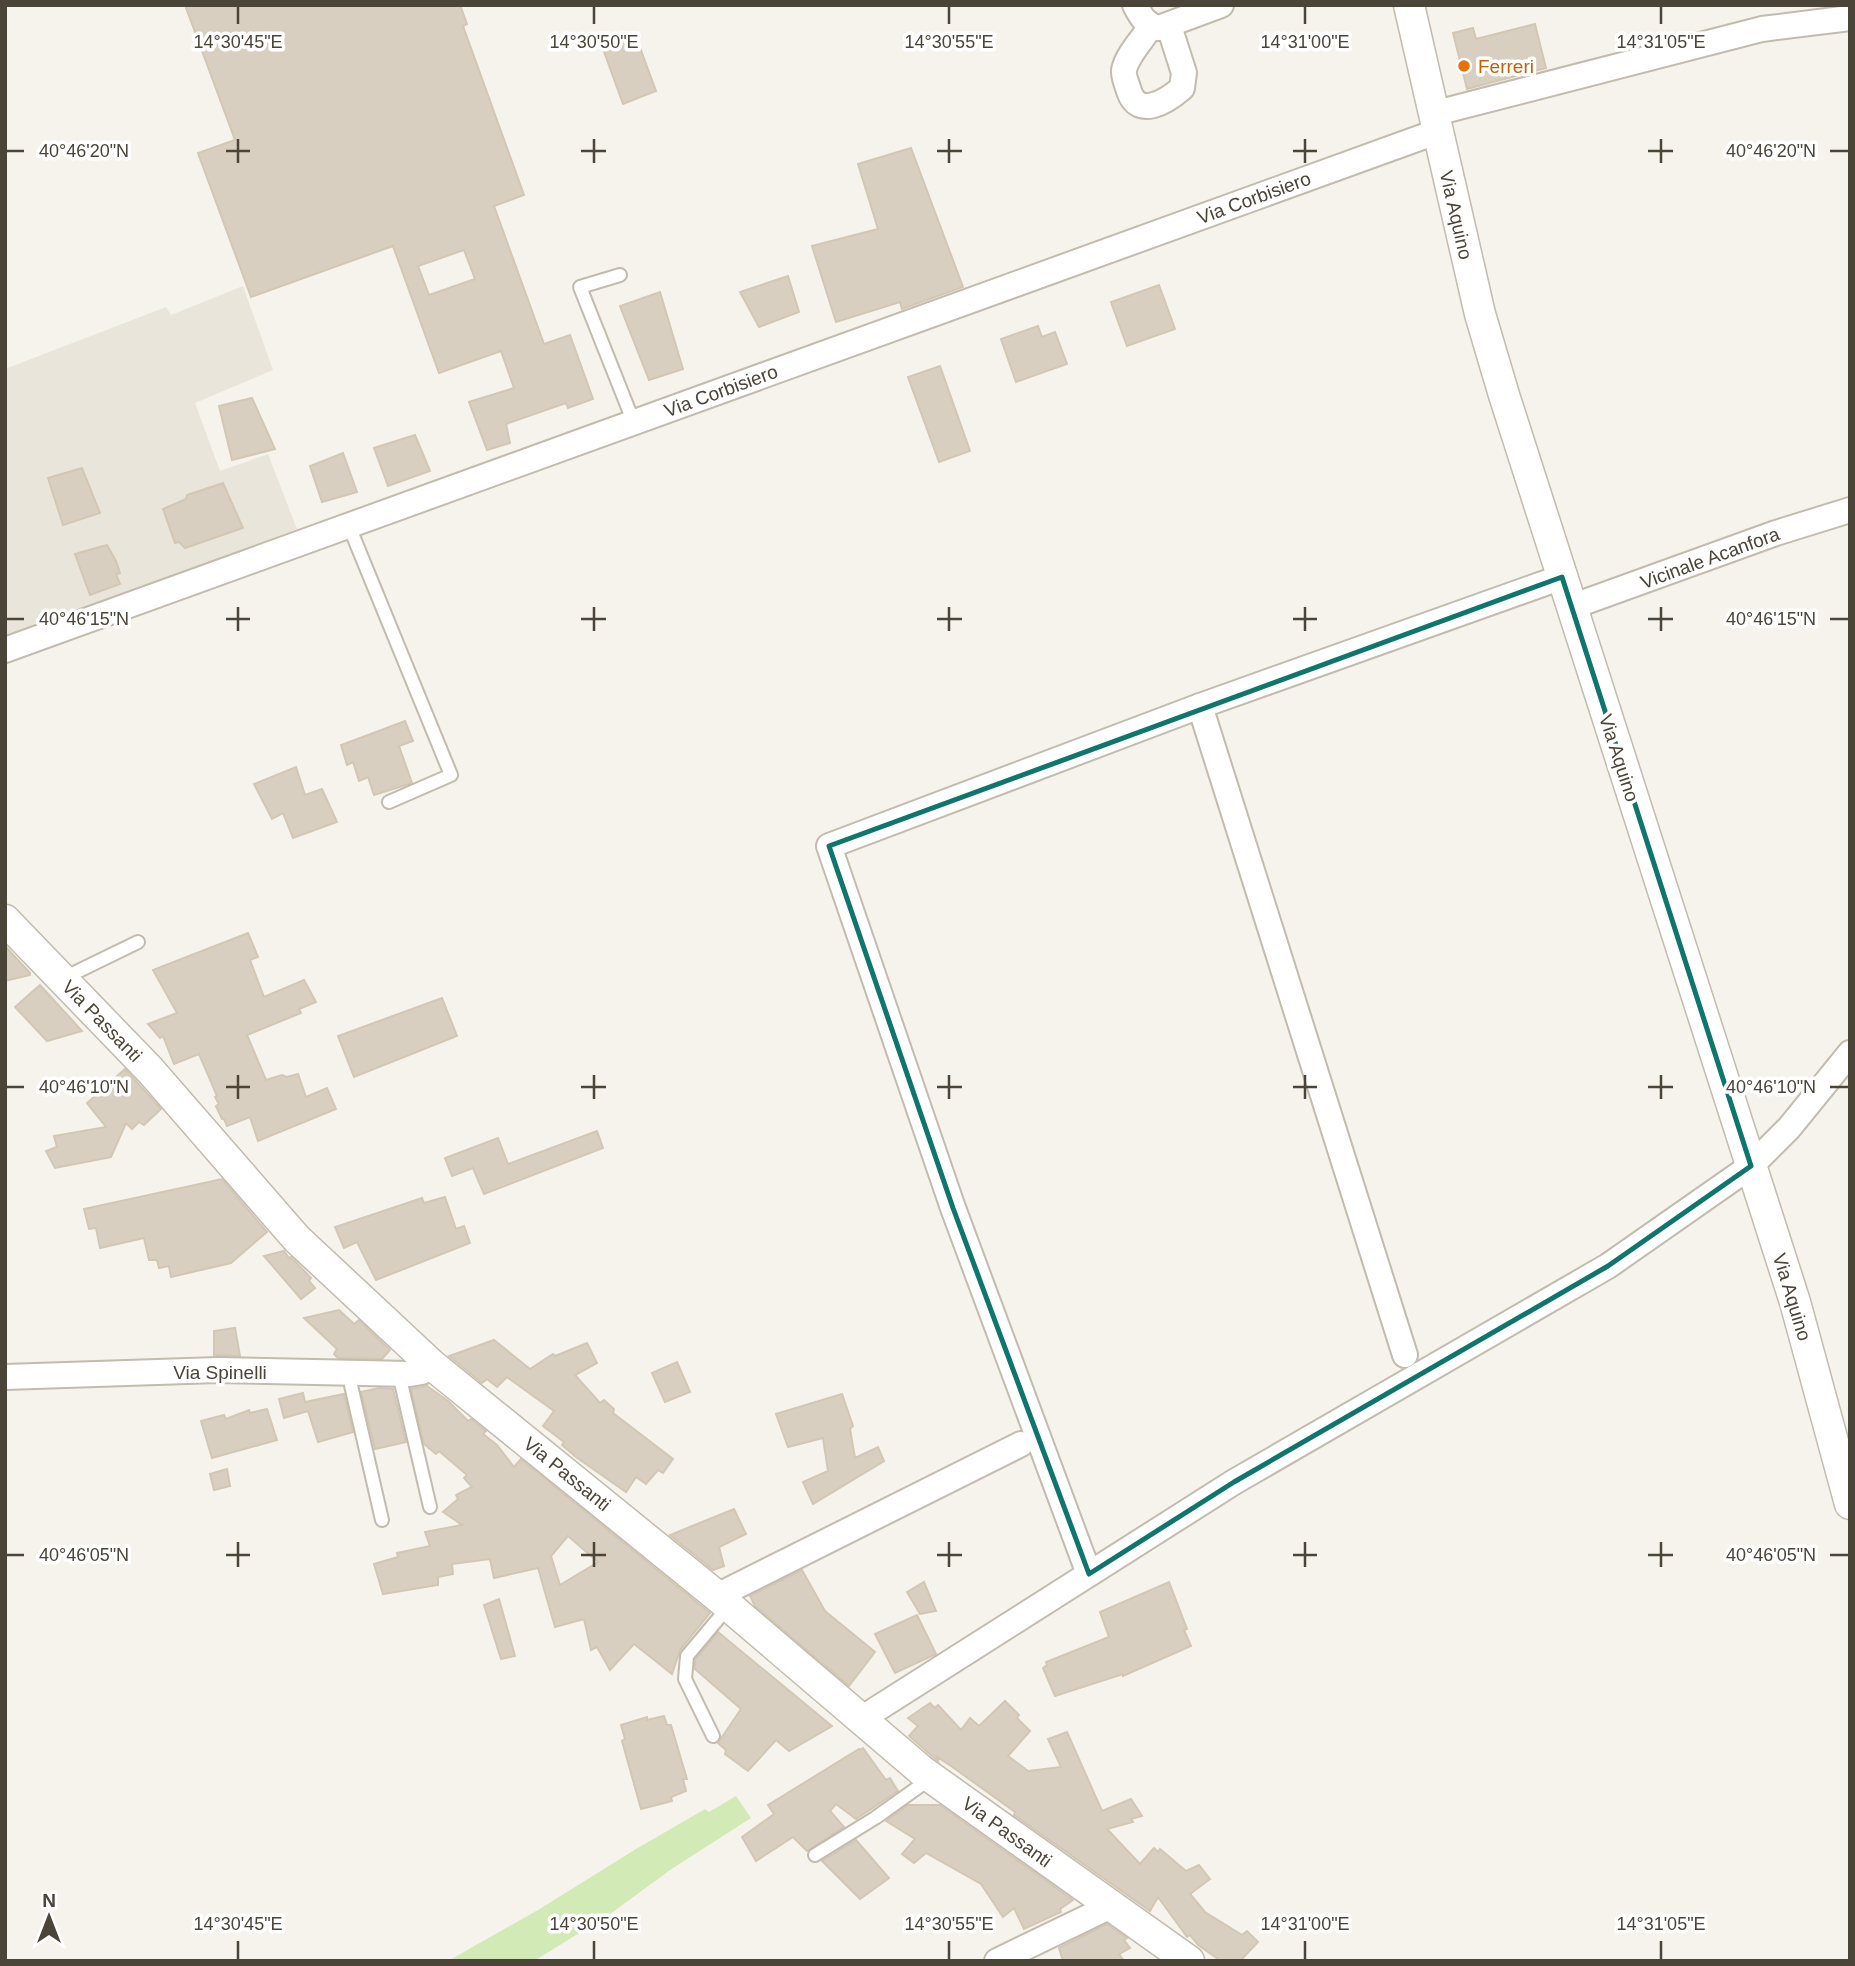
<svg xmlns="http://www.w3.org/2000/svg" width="1855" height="1966" font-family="Helvetica,sans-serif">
  <rect width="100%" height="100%" fill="#f6f3ec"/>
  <polygon fill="#eae5da" points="243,286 273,370 195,403 220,471 268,454 297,529 5,639 5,369 166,307 171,315"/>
  <polygon fill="#d2eab5" points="736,1796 751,1818 673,1868 610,1914 534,1961 448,1961 538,1910 636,1849 705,1809 709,1812"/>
  <g fill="#d8cfc1" stroke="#d3c7b4" stroke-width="2" fill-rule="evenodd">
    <path d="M185,5H460L467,24L463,26L524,195L494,206L544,344L570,335L593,399L568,408L566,403L506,424L510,443L487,450L469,402L514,388L501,351L439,373L393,246L251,297L198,153L235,140ZM464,250L475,279L429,295L418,266Z"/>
    <polygon points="1535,24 1546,68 1467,89 1453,33 1473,28 1476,39"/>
    <polygon points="635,34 656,91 623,104 602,46"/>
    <polygon points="911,148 963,287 902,309 900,302 836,322 812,246 878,229 858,164"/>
    <polygon points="788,276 799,312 759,327 740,292"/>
    <polygon points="1159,285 1175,329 1127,346 1111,302"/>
    <polygon points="660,292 683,369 649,380 620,306"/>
    <polygon points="1038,326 1042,337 1055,332 1067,364 1016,382 1001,339"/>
    <polygon points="940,366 970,451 939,462 908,377"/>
    <polygon points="252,398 275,449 232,460 219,406"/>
    <polygon points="415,435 430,471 388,486 374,448"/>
    <polygon points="343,453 357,492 322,502 310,466"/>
    <polygon points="82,468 100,513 63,525 48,478"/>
    <polygon points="223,483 243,528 185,548 179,542 175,543 163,509 186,499 187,495"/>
    <polygon points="107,545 116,561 120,573 116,574 120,584 90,595 75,554"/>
    <polygon points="405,721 413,741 399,746 412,783 374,795 368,777 359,781 353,762 347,765 341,745"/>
    <polygon points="296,767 305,795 322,789 337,822 293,838 283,813 272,819 254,784"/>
    <polygon points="248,933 258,957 250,960 264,997 304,980 316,1002 299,1009 301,1013 247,1035 266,1080 282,1075 287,1077 298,1074 306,1097 327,1088 336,1109 258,1141 250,1117 227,1126 224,1119 222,1119 216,1106 219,1104 215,1097 217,1096 199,1054 174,1064 163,1036 160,1038 148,1024 177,1013 153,970"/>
    <polygon points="5,946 30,973 30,975 5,981"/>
    <polygon points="40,985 82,1031 47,1041 15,1007"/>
    <polygon points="442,998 457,1036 354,1077 338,1036"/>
    <polygon points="125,1069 161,1109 144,1125 139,1122 132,1129 126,1123 111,1157 55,1168 46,1151 57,1147 54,1136 106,1127 87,1103"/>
    <polygon points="597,1131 603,1148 484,1194 473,1168 452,1176 445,1158 498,1138 508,1164"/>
    <polygon points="222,1179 267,1232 231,1263 171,1277 169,1266 159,1268 157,1260 149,1260 144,1238 100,1248 96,1228 89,1229 84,1209"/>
    <polygon points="445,1197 456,1229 464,1226 470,1243 376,1280 357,1242 344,1248 335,1227 422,1198 424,1203"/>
    <polygon points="284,1251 289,1258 291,1257 311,1278 309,1281 315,1288 301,1299 264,1256"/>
    <polygon points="339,1310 354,1324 359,1320 390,1350 382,1359 338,1358 334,1354 337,1349 304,1318"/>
    <polygon points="235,1328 240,1356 214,1355 214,1331"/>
    <polygon points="494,1340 530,1369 553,1354 555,1356 587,1343 597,1363 575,1375 600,1403 604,1400 614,1409 613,1413 673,1459 663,1473 658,1470 646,1484 636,1477 626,1492 576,1457 562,1445 564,1442 543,1426 554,1411 507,1377 497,1387 487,1379 482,1383 449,1356"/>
    <polygon points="677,1362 690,1392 665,1402 652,1373"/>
    <path d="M427,1386L448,1401L468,1421L471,1419L486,1431L483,1434L497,1445L514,1467L521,1459L710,1613L680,1650L672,1674L634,1644L610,1670L597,1647L591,1650L584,1619L555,1627L538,1568L494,1578L490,1559L452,1564L453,1574L438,1577V1585L383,1594L374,1564L398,1557L397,1553L430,1546L425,1532L462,1525L443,1512L458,1499L456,1495L472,1487L464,1478L467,1475L439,1451L436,1454L424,1444L411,1389ZM568,1536L598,1562L560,1585L551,1556Z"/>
    <polygon points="379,1388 393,1389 406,1442 375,1449 361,1392"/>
    <polygon points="303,1393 305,1402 344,1394 353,1432 318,1442 308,1411 284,1418 279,1399"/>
    <polygon points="842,1394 853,1426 850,1429 855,1458 878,1447 884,1461 813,1504 803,1482 828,1471 823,1438 788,1447 776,1414"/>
    <polygon points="267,1409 277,1440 212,1458 201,1421 224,1415 226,1419 249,1410 250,1413"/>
    <polygon points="227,1469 230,1486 214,1490 210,1474"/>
    <polygon points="734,1509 746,1534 719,1547 724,1566 713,1570 670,1535"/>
    <polygon points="802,1570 825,1611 875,1652 849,1686 755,1606 750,1596"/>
    <polygon points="924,1582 936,1611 920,1614 907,1592"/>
    <polygon points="1169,1582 1187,1629 1184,1630 1191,1646 1123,1676 1123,1674 1055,1696 1043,1668 1047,1665 1046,1662 1109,1637 1100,1612"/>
    <polygon points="499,1599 515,1656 501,1659 484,1605"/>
    <polygon points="917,1615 936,1654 895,1673 875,1634"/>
    <polygon points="718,1632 832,1726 789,1751 776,1740 748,1771 725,1754 726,1750 718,1743 741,1709 695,1669 695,1660"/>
    <polygon points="1005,1701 1019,1715 1017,1718 1030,1731 1008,1756 1028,1771 1061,1767 1048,1739 1067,1732 1102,1811 1131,1799 1142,1816 1131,1819 1133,1822 1107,1829 1140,1864 1154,1848 1158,1852 1160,1849 1186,1871 1199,1865 1210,1879 1190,1894 1205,1912 1242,1935 1247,1931 1258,1942 1240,1961 1221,1961 1198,1945 1190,1935 1187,1937 1158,1897 1150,1911 1014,1815 1015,1812 951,1766 937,1757 938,1761 933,1757 909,1736 918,1726 908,1718 930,1703 935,1708 938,1705 961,1730 970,1718 979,1726"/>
    <polygon points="664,1716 667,1725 671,1725 681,1759 687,1779 683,1779 686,1791 671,1797 672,1801 641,1809 622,1741 625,1739 621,1725 647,1717 647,1720"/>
    <polygon points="863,1748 886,1780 890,1778 898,1791 856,1819 836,1804 830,1811 844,1827 807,1851 793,1837 756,1861 742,1837 774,1814 768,1805 859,1749 860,1750"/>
    <polygon points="908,1805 940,1805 1073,1900 1060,1909 1061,1912 1024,1929 1014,1908 1003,1917 981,1884 926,1853 914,1863 902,1854 915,1839 886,1821"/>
    <polygon points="856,1840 889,1878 860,1899 822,1861"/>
    <polygon points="1107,1924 1127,1938 1124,1940 1130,1948 1119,1954 1124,1961 1063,1961 1059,1948"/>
  </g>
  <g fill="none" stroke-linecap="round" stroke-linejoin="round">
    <defs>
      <g id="service">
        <polyline points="620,275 580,287 634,423"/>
        <polyline points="349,526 451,775 389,802"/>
        <polyline points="62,979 138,942"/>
        <polyline points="350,1373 350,1381 382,1520"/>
        <polyline points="399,1374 430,1507"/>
        <polyline points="713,1736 685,1679 687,1656 729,1606"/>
        <polyline points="815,1855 875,1818 931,1778"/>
      </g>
      <g id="minor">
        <path d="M1135,5C1141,17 1146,25 1159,28L1221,5"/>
        <path d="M1151,26C1143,39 1127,55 1124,70C1123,76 1127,84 1129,91C1138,119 1166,102 1182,88L1184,73L1169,26"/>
        <polyline points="1432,114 1762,29 1850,18"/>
        <polyline points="1571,607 1776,533 1850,510"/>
        <polyline points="5,650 1436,132"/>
        <polyline points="1200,706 1405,1355"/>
        <polyline points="5,1377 218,1370 410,1374 422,1372 432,1365"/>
        <polyline points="1089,1574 953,1208 829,846 1200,706 1562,577"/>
        <polyline points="717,1596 1021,1444"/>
        <polyline points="861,1719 1234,1482 1608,1266 1751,1166 1789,1128 1850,1053"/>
        <polyline points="997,1961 1111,1906"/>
      </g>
      <g id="tertiary">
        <polyline points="1409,5 1480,314 1504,395 1795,1302 1850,1504"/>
        <polyline points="5,920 150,1070 297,1239 432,1365 717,1596 922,1771 1189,1961"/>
      </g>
    </defs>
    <use href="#service" stroke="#c2bbae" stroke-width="16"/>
    <use href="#minor" stroke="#c2bbae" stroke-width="28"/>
    <use href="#tertiary" stroke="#c2bbae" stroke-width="33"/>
    <use href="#service" stroke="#fff" stroke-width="12"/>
    <use href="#minor" stroke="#fff" stroke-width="24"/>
    <use href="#tertiary" stroke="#fff" stroke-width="30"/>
  </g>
  <path fill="none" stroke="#0f766e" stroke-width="5" stroke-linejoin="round" d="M1562,577L1751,1166L1608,1266L1234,1482L1089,1574L953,1208L829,846Z"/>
  <path fill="none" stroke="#4b4439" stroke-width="2.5" d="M238,7V24M594,7V24M949,7V24M1305,7V24M1661,7V24M238,139V163M594,139V163M949,139V163M1305,139V163M1661,139V163M7,151H24M226,151H250M581,151H606M937,151H962M1293,151H1317M1648,151H1673M1830,151H1848M238,607V631M594,607V631M949,607V631M1305,607V631M1661,607V631M7,619H24M226,619H250M581,619H606M937,619H962M1293,619H1317M1648,619H1673M1830,619H1848M238,1075V1099M594,1075V1099M949,1075V1099M1305,1075V1099M1661,1075V1099M7,1087H24M226,1087H250M581,1087H606M937,1087H962M1293,1087H1317M1648,1087H1673M1830,1087H1848M238,1542V1567M594,1542V1567M949,1542V1567M1305,1542V1567M1661,1542V1567M7,1555H24M226,1555H250M581,1555H606M937,1555H962M1293,1555H1317M1648,1555H1673M1830,1555H1848M238,1941V1959M594,1941V1959M949,1941V1959M1305,1941V1959M1661,1941V1959"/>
  <circle fill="#e8710a" stroke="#fff" stroke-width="2.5" cx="1464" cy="66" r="7"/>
  <g text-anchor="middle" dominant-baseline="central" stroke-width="7" stroke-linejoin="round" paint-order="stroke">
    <g font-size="19" fill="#c56008" stroke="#fff" text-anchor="start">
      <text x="1478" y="66">Ferreri</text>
    </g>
    <g font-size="19" fill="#4b4439" stroke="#fff">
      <text transform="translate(1254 198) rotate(-20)">Via Corbisiero</text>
      <text transform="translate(1456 215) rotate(77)">Via Aquino</text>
      <text transform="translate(721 391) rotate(-20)">Via Corbisiero</text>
      <text transform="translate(1710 558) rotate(-20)">Vicinale Acanfora</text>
      <text transform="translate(1619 758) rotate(72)">Via Aquino</text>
      <text transform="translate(102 1021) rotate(46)">Via Passanti</text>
      <text transform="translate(1792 1297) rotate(73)">Via Aquino</text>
      <text x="220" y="1372">Via Spinelli</text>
      <text transform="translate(567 1474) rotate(39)">Via Passanti</text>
      <text transform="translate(1007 1832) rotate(36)">Via Passanti</text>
    </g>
  </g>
  <g font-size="18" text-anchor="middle" fill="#4b4439" stroke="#fff" stroke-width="7" stroke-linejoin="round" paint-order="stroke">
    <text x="238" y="48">14°30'45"E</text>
    <text x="594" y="48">14°30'50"E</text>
    <text x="949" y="48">14°30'55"E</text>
    <text x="1305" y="48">14°31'00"E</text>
    <text x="1661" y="48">14°31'05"E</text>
    <text x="84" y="157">40°46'20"N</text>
    <text x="1771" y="157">40°46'20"N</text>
    <text x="84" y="625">40°46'15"N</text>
    <text x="1771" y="625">40°46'15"N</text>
    <text x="84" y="1093">40°46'10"N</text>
    <text x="1771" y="1093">40°46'10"N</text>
    <text x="84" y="1561">40°46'05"N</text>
    <text x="1771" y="1561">40°46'05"N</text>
    <text x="238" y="1930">14°30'45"E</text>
    <text x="594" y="1930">14°30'50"E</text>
    <text x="949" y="1930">14°30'55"E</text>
    <text x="1305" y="1930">14°31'00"E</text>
    <text x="1661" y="1930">14°31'05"E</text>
  </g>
  <rect width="1855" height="1966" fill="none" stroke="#4b4439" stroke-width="14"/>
  <g transform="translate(49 1917)" stroke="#ffffff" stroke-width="5" paint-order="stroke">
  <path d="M0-5L12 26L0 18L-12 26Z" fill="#4b4439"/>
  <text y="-10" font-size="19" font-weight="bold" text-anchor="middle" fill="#4b4439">N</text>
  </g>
</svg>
